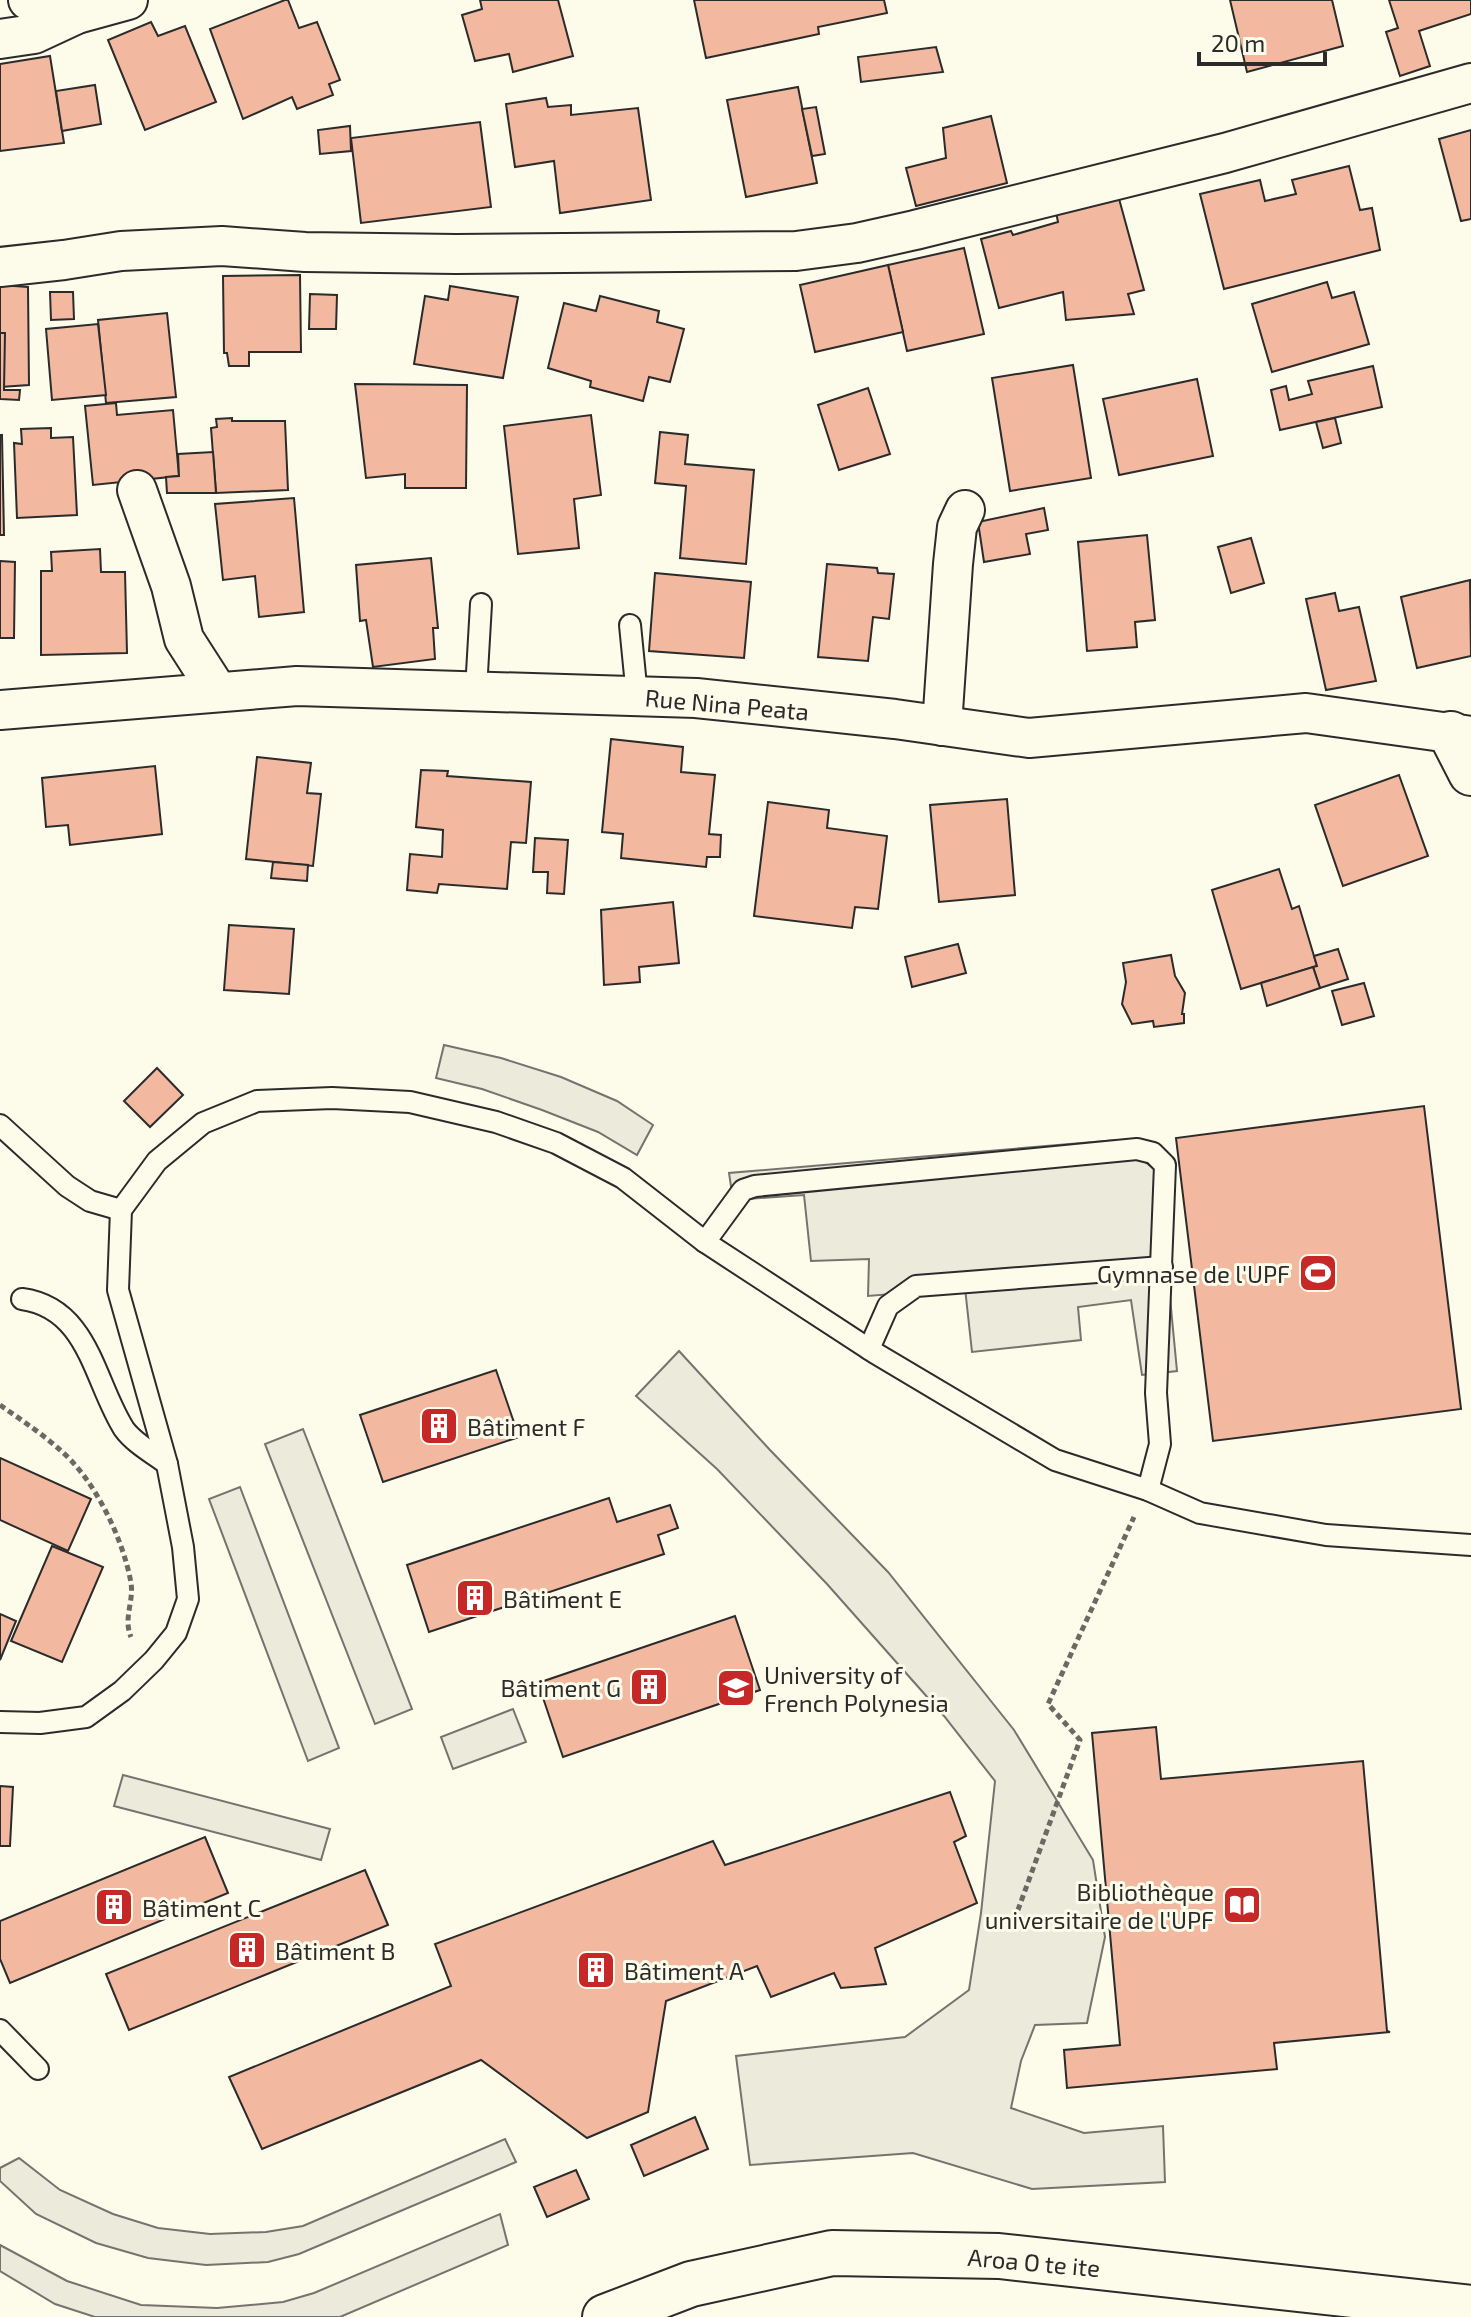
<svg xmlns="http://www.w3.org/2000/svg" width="1471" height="2317" font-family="'Exo 2',sans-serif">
  <rect width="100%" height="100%" fill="#fdfbea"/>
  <g fill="#eceadb" stroke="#74746e" stroke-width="2">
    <polygon points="444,1045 501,1058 561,1077 617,1101 653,1125 637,1155 598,1132 542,1110 482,1089 436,1078"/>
    <polygon points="1117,1140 1158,1172 1177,1371 1142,1375 1131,1300 1078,1307 1081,1340 972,1352 965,1288 868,1296 869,1259 811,1261 804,1195 733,1200 729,1173"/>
    <polygon points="679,1351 770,1450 888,1572 1014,1730 1093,1860 1105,1937 1087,2023 1035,2025 1021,2061 1011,2108 1084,2133 1163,2126 1165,2182 1032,2189 913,2153 750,2165 736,2056 905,2037 969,1990 981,1913 995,1781 944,1716 827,1584 717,1469 636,1396"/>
    <polygon points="303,1429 412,1709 375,1724 265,1444"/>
    <polygon points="240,1487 339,1748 308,1761 209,1499"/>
    <polygon points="513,1709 526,1742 453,1769 441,1737"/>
    <polygon points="123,1775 330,1829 321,1860 114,1806"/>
    <polygon points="505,2139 516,2162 299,2254 268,2262 206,2265 148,2258 96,2243 36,2214 0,2181 0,2168 19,2158 60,2190 113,2214 158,2228 210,2234 266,2232 303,2226"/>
    <polygon points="500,2214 508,2245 340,2317 95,2317 55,2304 0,2271 0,2245 67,2281 141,2305 217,2308 283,2302 314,2293"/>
  </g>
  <g fill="#f2b8a0" stroke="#2b2b2b" stroke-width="2">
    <polygon points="285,0 288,0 299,28 317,22 340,80 329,84 333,95 297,109 292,97 243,119 210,29"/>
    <polygon points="480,0 558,0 573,56 513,72 509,54 475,61 462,15 482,9"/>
    <polygon points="694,0 884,0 887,13 818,27 819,34 706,58"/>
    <polygon points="1230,0 1332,0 1343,46 1247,72"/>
    <polygon points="1389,0 1471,0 1471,14 1419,31 1430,66 1400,76 1386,32 1398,28"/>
    <polygon points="151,22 158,36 185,26 216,102 145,130 108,40"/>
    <polygon points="936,47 943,72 861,82 858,57"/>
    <polygon points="50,56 64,143 0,151 0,64"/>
    <polygon points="95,85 101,124 62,131 56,91"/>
    <polygon points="798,87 817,183 746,197 727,100"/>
    <polygon points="546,98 548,107 571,105 571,115 638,108 651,200 560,213 554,161 515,167 506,104"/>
    <polygon points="816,107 825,154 812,156 802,109"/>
    <polygon points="991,116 1007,183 916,206 906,168 946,158 943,128"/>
    <polygon points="480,122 491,207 361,223 351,138"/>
    <polygon points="350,126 351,151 320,154 318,130"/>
    <polygon points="1471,130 1471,219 1461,221 1439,139"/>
    <polygon points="1349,166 1360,210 1372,208 1380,250 1224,289 1200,194 1260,180 1265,201 1296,194 1292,180"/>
    <polygon points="1118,195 1144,290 1128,294 1134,314 1066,320 1063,292 999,308 981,239 1011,231 1013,235 1058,222 1056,212"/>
    <polygon points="964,248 984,334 907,351 888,265"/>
    <polygon points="888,265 903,332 815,352 800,285"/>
    <polygon points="300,275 301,352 249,352 249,366 229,366 227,353 224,353 223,276"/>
    <polygon points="1327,282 1332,298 1354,292 1369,344 1272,372 1252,304"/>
    <polygon points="0,285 28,287 29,385 0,387"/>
    <polygon points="450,286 518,297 503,378 414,364 425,296 448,300"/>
    <polygon points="50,292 73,292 74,319 51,320"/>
    <polygon points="310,294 337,295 336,329 309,329"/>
    <polygon points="600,296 659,311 657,322 684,329 670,382 649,377 643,401 590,387 591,381 548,368 564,303 596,311"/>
    <polygon points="167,313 176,397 106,403 98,320"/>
    <polygon points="98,324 106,395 52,400 46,329"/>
    <polygon points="0,333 5,333 4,390 20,390 19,400 0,399"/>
    <polygon points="1073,365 1091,478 1010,491 992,378"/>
    <polygon points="1373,366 1382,407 1280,430 1271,390 1286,386 1289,400 1312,394 1308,381"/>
    <polygon points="1197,379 1213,456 1119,475 1103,399"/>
    <polygon points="355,384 467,385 466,488 405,488 405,474 366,478"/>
    <polygon points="868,388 890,454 839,470 818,405"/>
    <polygon points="116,403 117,415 173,410 179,476 93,485 85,406"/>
    <polygon points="591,415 601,495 574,499 579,548 518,554 504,426"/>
    <polygon points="232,418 232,421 285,421 288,490 216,493 211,428 217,427 216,419"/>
    <polygon points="1335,418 1341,443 1323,448 1316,422"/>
    <polygon points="51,428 51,438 73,437 77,515 17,518 14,443 22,444 21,429"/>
    <polygon points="660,432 688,435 685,464 754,470 746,564 680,558 686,486 655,483"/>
    <polygon points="0,435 2,435 4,535 0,535"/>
    <polygon points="213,452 216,493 167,493 166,477 179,476 178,454"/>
    <polygon points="294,498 304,612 259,617 255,576 223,580 215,504"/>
    <polygon points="1044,508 1048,530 1026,534 1030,554 984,562 978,522"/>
    <polygon points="1147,535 1155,620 1135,622 1137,647 1087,651 1078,542"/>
    <polygon points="1251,538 1264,583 1231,593 1218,547"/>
    <polygon points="100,549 101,572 125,572 127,653 41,655 41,571 52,571 51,552"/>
    <polygon points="431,558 438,628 433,628 435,659 373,667 366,620 360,621 356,565"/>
    <polygon points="0,561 15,562 14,638 0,638"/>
    <polygon points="827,564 877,568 878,573 894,574 889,619 873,617 868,661 818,657"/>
    <polygon points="655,573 751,582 744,658 649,651"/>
    <polygon points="1470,580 1471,656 1417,668 1401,597"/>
    <polygon points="1335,593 1339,611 1359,607 1376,681 1326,690 1306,599"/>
    <polygon points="611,739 683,747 681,772 715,775 709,834 721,835 720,857 707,857 706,867 621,858 623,834 602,832"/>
    <polygon points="257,757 311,763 307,793 321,794 313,866 246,859"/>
    <polygon points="155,766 162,834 70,845 68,825 46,827 42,778"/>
    <polygon points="421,770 448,771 447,776 531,782 526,843 511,842 507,889 439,884 437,893 407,890 410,854 442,857 443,830 416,827"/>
    <polygon points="1399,775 1428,856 1343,886 1315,805"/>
    <polygon points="1007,799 1015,895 939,902 930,805"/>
    <polygon points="768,802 829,810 827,828 887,836 878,909 855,907 852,928 754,916"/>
    <polygon points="535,838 568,840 564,894 547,893 548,872 533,872"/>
    <polygon points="273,862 308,865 307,881 271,878"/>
    <polygon points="1279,869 1292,909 1299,906 1317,966 1241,989 1212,890"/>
    <polygon points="673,902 679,963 639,967 640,982 604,985 601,910"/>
    <polygon points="229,925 294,929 289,994 224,990"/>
    <polygon points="958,944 966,973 912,987 905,957"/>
    <polygon points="1338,949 1348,979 1320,988 1313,967 1317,966 1314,956"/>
    <polygon points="1171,955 1175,976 1185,993 1182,1014 1184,1014 1184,1023 1154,1027 1153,1021 1132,1024 1122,1004 1126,982 1123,963"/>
    <polygon points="1313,967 1320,988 1267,1006 1261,983"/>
    <polygon points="1364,983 1374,1016 1342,1025 1332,991"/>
    <polygon points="157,1068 183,1095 150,1127 124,1101"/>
    <polygon points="1424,1106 1461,1409 1213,1441 1176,1138"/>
    <polygon points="496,1370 519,1437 383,1482 360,1415"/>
    <polygon points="0,1458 91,1499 68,1551 0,1520"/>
    <polygon points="609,1498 617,1522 670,1505 678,1528 658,1535 664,1554 429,1632 407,1565"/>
    <polygon points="52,1546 103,1567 62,1662 11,1641"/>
    <polygon points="0,1614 16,1621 0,1660"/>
    <polygon points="735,1616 760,1690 563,1757 538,1683"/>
    <polygon points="1156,1727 1161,1779 1363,1761 1387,2031 1390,2032 1274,2043 1277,2069 1067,2088 1064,2050 1120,2045 1092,1733"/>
    <polygon points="0,1786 13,1787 10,1846 0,1846"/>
    <polygon points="950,1792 966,1836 954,1842 977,1903 875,1948 886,1984 841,1988 834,1973 771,1997 757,1966 666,2001 648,2112 587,2138 481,2060 262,2149 229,2077 451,1986 435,1944 713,1841 725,1865"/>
    <polygon points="205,1837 228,1893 10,1983 0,1959 0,1921"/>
    <polygon points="365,1870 388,1925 129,2030 106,1974"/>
    <polygon points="695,2117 708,2149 644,2176 631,2145"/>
    <polygon points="576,2170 589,2199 547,2217 534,2187"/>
  </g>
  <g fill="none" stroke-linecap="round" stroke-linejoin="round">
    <defs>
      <g id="service">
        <polyline points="630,625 637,696"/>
        <polyline points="476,690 481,604"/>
        <polyline points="0,1125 67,1186 90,1201 121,1210"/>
        <polyline points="705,1242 743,1190 755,1186 1137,1149 1153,1153 1165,1165 1156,1393 1160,1444 1148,1490"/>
        <path d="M22,1299C89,1308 94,1382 124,1429C134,1443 154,1454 167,1464"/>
        <polyline points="869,1349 888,1306 916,1286 1162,1267"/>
        <polyline points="0,1722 40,1723 86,1717 122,1691 154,1660 176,1633 188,1599 183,1547 167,1464 118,1290 121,1210 157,1161 203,1123 257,1101 332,1098 410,1102 496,1122 556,1143 623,1178 705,1242 875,1353 1055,1460 1148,1490 1200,1513 1326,1535 1471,1545"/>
        <polyline points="0,2030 38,2069"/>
      </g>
      <g id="minor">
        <polyline points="28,0 77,14"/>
        <polyline points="0,39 34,34 77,14 128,0"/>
        <polyline points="0,267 64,260 121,251 222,246 305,252 456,254 796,251 857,243 915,230 1225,153 1471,83"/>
        <polyline points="137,490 171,586 184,639 218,692"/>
        <polyline points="0,710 297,686 696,698 895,719 1029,738 1306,713 1471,736"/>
        <polyline points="942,726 953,564 957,527 965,510"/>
      </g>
      <polyline id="tertiary" points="1451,734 1471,773"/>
      <polyline id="secondary" points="605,2317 691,2284 832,2253 999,2256 1471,2308"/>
    </defs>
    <use href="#service" stroke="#2b2b2b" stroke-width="24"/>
    <use href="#minor" stroke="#2b2b2b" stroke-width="42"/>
    <use href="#tertiary" stroke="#2b2b2b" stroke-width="48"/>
    <use href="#secondary" stroke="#2b2b2b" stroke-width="48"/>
    <g stroke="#6a6964" stroke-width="5" stroke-dasharray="6 4" stroke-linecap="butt">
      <path d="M0,1405C20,1419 41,1433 59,1449C94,1478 123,1538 131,1583C134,1601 123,1619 131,1637"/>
      <polyline points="1011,1929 1080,1740 1048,1704 1134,1517"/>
    </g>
    <use href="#service" stroke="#fdfbea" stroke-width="20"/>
    <use href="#minor" stroke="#fdfbea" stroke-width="38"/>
    <use href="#tertiary" stroke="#fdfbea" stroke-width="44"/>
    <use href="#secondary" stroke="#fdfbea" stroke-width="44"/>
  </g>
  <defs>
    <symbol id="stadium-square" viewBox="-11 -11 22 22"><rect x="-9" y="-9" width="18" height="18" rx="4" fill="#c62828" stroke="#fdfbea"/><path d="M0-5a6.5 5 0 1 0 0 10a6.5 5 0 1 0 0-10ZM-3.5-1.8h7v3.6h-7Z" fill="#fff"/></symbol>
    <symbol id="building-square" viewBox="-11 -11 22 22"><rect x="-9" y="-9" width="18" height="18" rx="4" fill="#c62828" stroke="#fdfbea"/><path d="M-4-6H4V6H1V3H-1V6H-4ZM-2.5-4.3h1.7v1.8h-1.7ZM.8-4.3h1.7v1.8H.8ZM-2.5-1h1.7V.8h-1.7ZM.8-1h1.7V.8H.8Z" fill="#fff"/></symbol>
    <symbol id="university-square" viewBox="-11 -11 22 22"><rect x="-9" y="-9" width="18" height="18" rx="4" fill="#c62828" stroke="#fdfbea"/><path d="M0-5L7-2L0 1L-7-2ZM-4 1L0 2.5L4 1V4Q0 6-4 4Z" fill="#fff"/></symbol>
    <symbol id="library-square" viewBox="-11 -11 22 22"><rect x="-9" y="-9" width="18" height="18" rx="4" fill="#c62828" stroke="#fdfbea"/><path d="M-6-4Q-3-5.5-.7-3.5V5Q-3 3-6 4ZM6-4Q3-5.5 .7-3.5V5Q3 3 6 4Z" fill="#fff"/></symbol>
  </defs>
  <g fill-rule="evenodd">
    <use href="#stadium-square" x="1296" y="1251" width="44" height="44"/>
    <use href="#building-square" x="417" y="1404" width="44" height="44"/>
    <use href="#building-square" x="453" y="1576" width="44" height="44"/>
    <use href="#building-square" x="627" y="1665" width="44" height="44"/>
    <use href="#university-square" x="714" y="1666" width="44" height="44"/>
    <use href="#library-square" x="1220" y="1883" width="44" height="44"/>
    <use href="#building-square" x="92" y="1885" width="44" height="44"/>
    <use href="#building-square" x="225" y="1928" width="44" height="44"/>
    <use href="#building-square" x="574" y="1948" width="44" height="44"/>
  </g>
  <g text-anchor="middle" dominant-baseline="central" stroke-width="6" stroke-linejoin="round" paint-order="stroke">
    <g font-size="24" fill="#2b2b2b" stroke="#fdfbea">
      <text transform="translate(727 704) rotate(5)">Rue Nina Peata</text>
      <text transform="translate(1034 2262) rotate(5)">Aroa O te ite</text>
    </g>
    <g font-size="24" fill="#2b2b2b" stroke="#fdfbea" text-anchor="start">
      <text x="1290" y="1273" text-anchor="end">Gymnase de l'UPF</text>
      <text x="467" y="1426">Bâtiment F</text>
      <text x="503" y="1598">Bâtiment E</text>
      <text x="764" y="1674">University of<tspan x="764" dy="28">French Polynesia</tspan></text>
      <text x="621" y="1687" text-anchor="end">Bâtiment G</text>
      <text x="1214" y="1891" text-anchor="end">Bibliothèque<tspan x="1214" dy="28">universitaire de l'UPF</tspan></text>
      <text x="142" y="1907">Bâtiment C</text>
      <text x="275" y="1950">Bâtiment B</text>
      <text x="624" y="1970">Bâtiment A</text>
    </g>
  </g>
  <path d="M1199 52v12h126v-12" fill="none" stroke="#2b2b2b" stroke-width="4"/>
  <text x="1211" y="52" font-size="24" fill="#2b2b2b" stroke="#fdfbea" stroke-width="6" paint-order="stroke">20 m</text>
</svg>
